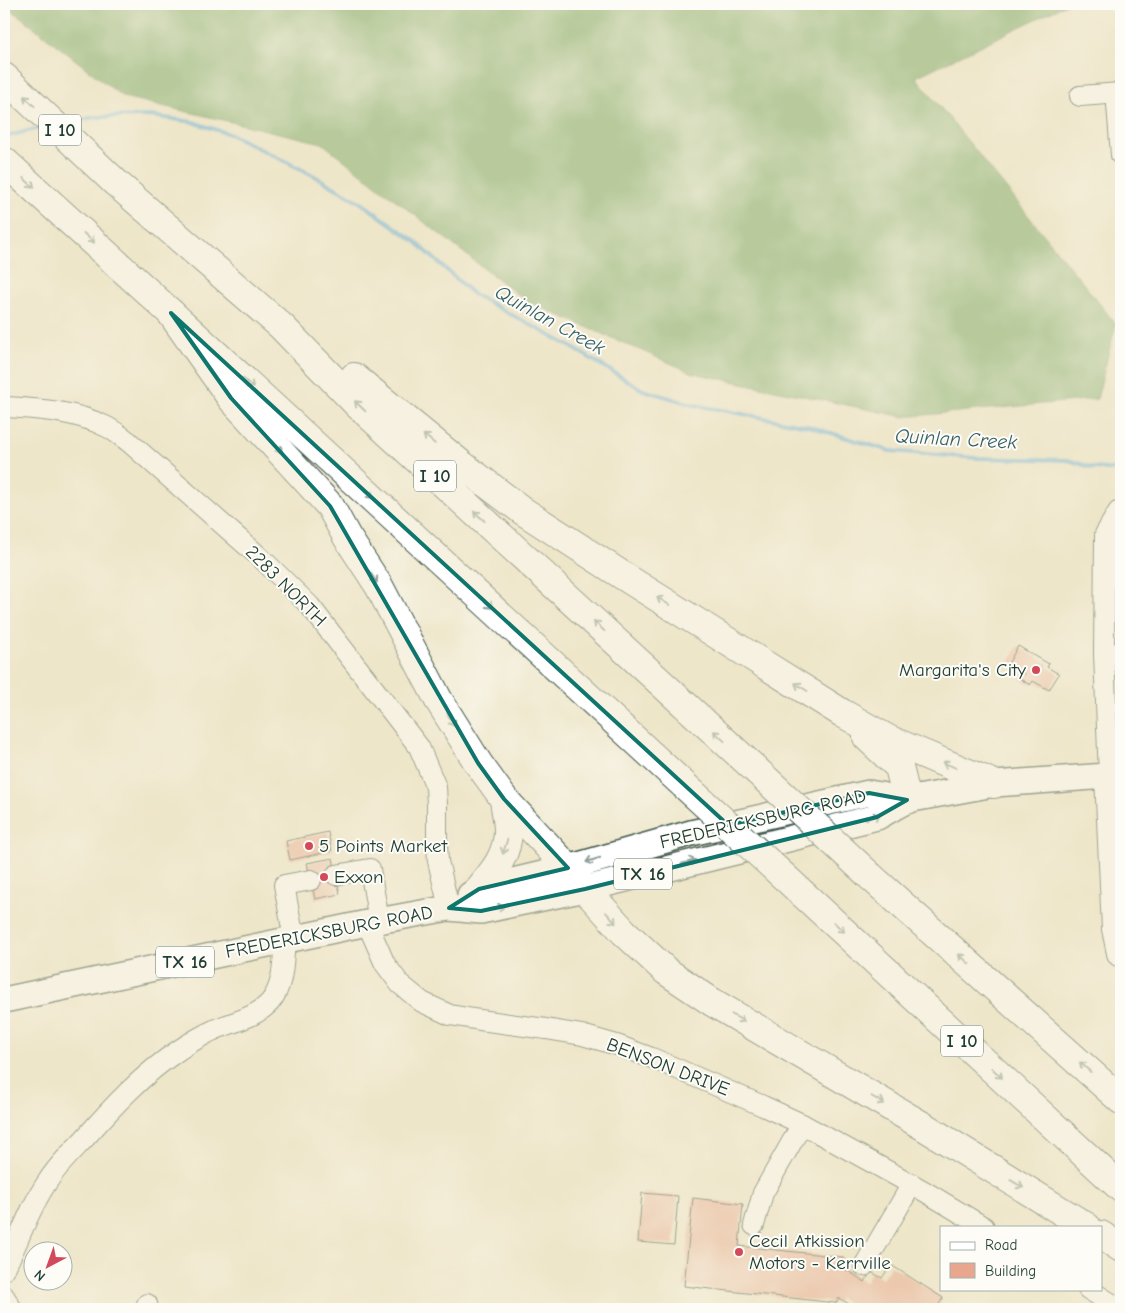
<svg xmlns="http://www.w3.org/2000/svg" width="1125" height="1313" font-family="'Comic Neue',sans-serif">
  <rect width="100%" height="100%" fill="#fdfcf7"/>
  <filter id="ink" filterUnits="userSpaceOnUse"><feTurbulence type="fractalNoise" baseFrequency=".02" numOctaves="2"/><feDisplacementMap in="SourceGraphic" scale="10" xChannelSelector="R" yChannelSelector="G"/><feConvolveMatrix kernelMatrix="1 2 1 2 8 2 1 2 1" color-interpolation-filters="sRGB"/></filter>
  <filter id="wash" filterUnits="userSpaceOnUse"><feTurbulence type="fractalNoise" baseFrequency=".0096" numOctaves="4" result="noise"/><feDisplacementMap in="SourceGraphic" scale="20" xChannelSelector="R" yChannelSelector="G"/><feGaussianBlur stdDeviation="1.12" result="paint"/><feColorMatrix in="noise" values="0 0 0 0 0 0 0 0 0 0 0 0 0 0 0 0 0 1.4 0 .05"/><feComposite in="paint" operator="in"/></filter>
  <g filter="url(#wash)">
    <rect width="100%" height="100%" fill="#eee6c9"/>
    <polygon fill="#74a966" stroke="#4a734d" points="4,4 1067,4 916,77 1116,324 1097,399 904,417 693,373 526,301 322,143 123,97"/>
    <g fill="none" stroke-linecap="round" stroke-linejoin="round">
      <g stroke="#64afdc" stroke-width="4">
        <polyline points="67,123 95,117 151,116 193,122 232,135 311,174 360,202 416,242 473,294 568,345 643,390 694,405 808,426 890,451 976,458 1068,460 1093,468 1121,470"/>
        <polyline points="4,137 43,127"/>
      </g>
    </g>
    <g id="blocks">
      <g fill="#e9a68f">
        <polygon points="1018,646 1049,664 1047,667 1059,674 1049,690 1033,681 1030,685 1020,679 1024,673 1008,664"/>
        <polygon points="328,832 332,851 290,860 286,841"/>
        <polygon points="333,858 340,894 315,899 307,863"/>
        <polygon points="642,1193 678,1196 674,1245 638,1242"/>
        <polygon points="693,1198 743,1204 739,1246 843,1257 842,1267 865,1282 871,1272 882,1278 891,1265 943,1298 936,1309 846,1309 849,1304 839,1298 836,1303 684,1286"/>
      </g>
    </g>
  </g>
  <g filter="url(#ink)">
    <use href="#blocks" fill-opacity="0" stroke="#3e564a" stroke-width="1"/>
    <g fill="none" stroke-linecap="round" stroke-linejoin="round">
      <defs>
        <g id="minor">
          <polyline points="1118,93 1117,105 1121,155"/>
          <polyline points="1080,96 1121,93"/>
          <path d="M4,407C38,409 76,411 107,427C115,431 122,437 129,442L262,559L310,606L419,747L436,787L437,804V844L438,861L449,908"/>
          <polyline points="1104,654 1121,653"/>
          <polyline points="1109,776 1104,654 1105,534 1118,512 1121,512"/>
          <polyline points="336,875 370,869 379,921"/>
          <polyline points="367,923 385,964 400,984 422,1002 450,1015 480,1020 546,1029 582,1035 617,1045 652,1058 763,1106 802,1124 924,1191 984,1227"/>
          <polyline points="294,939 284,885 311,880"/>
          <polyline points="754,1225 763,1193 802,1124"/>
          <polyline points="864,1266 912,1184"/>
          <path d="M4,1270C19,1241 29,1208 48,1181C58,1165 72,1152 85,1138C113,1106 143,1074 179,1050C191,1042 203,1035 216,1029C233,1022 257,1017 270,1002C284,986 283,960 285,940"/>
          <polyline points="1088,1289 1120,1309"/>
          <polyline points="4,1296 12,1309"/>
          <polyline points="147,1304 148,1309"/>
        </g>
        <g id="major">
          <polyline points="470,895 479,889 568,868 691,833 869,793 907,800"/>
          <polyline points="4,1000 367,923 449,908 481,911 585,889 877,817 907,800 994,784 1121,775"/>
        </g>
        <g id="highway">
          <polyline points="4,77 116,183 281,326 359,406 755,769"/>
          <polyline points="4,161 171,313 684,785"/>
          <polyline points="171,313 231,398 330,506 347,537 379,586 438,699 478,763 504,799 568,868 585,889 624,932 666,971 712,1002 923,1126 1087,1227"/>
          <polyline points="354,377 462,465 523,511 625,577 842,713 888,739 994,784"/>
          <polyline points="867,737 899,767 907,800"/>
          <polyline points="1109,776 1116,929 1121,953"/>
          <polyline points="870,876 1121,1100"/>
          <path d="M479,889C494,871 508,855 508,830C508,820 505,809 504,799"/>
          <polyline points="803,894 1121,1188"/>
          <polyline points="1101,1235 1121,1248"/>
        </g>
      </defs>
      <use href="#minor" stroke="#3e564a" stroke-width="22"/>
      <use href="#major" stroke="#3e564a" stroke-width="28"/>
      <use href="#highway" stroke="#3e564a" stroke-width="30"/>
      <use href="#minor" stroke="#fff" stroke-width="20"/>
      <use href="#major" stroke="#fff" stroke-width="25"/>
      <use href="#highway" stroke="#fff" stroke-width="28"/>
      <defs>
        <g id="highway-bridge">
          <polyline points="755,769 870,876"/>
          <polyline points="684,785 803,894"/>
        </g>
      </defs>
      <use href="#highway-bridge" stroke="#3e564a" stroke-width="30" stroke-linecap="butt"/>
      <use href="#highway-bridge" stroke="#fff" stroke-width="28"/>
    </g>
    <defs><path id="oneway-shaft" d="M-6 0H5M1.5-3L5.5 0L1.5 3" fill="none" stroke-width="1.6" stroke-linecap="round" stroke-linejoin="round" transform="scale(1.25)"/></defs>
    <g stroke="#8f9e9a">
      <use href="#oneway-shaft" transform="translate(29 101) rotate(-137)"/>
      <use href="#oneway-shaft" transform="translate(29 183) rotate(42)"/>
      <use href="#oneway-shaft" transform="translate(89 238) rotate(42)"/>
      <use href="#oneway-shaft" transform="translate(248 383) rotate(43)"/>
      <use href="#oneway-shaft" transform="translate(360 406) rotate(-136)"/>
      <use href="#oneway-shaft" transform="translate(429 439) rotate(-141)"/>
      <use href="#oneway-shaft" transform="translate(277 447) rotate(48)"/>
      <use href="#oneway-shaft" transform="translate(368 493) rotate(43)"/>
      <use href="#oneway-shaft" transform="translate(479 516) rotate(-138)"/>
      <use href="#oneway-shaft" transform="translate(373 577) rotate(57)"/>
      <use href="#oneway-shaft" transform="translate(663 601) rotate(-148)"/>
      <use href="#oneway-shaft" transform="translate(487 603) rotate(43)"/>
      <use href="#oneway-shaft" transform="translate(599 626) rotate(-137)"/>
      <use href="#oneway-shaft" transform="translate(801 687) rotate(-148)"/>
      <use href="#oneway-shaft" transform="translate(451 720) rotate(59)"/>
      <use href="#oneway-shaft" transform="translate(719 736) rotate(-137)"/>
      <use href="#oneway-shaft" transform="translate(949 765) rotate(-157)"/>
      <use href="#oneway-shaft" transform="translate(873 817) rotate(-18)"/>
      <use href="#oneway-shaft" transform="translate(505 847) rotate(107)"/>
      <use href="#oneway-shaft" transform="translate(593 860) rotate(163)"/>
      <use href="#oneway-shaft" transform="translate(689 862) rotate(-14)"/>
      <use href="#oneway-shaft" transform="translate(497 908) rotate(-12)"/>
      <use href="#oneway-shaft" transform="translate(611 918) rotate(49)"/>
      <use href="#oneway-shaft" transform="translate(839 927) rotate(43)"/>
      <use href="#oneway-shaft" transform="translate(964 959) rotate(-138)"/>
      <use href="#oneway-shaft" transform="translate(738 1018) rotate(30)"/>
      <use href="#oneway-shaft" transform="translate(1085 1067) rotate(-138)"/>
      <use href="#oneway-shaft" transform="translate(997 1073) rotate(43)"/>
      <use href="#oneway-shaft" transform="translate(878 1100) rotate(30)"/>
      <use href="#oneway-shaft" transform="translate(1017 1184) rotate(31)"/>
    </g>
  </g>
  <path d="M0 0H1125V1313H0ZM171,313L728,825L869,793L907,800L877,817L585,889L481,911L449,908L479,889L568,868L504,799L478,763L330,506L231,398Z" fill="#eee6c9" fill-opacity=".55" fill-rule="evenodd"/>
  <path fill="none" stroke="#0f766e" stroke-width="4" stroke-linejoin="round" d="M171,313L728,825L869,793L907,800L877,817L585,889L481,911L449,908L479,889L568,868L504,799L478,763L330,506L231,398Z"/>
  <g fill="#d1495b" stroke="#fdfcf7" stroke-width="2">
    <circle cx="1036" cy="670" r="5"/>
    <circle cx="309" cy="846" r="5"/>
    <circle cx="324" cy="877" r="5"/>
    <circle cx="739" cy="1252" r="5"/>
  </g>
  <g text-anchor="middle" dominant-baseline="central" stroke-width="4" stroke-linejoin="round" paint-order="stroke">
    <g fill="#fdfcf7" stroke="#62766e" stroke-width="1">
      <rect x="39" y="114.5" width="42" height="31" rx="4"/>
      <rect x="414" y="460.5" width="42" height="31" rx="4"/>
      <rect x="614" y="858.5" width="58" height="31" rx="4"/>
      <rect x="156" y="946.5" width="58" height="31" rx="4"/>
      <rect x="941" y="1025.5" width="42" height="31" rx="4"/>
    </g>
    <g font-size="18" font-weight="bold" fill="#1f3d34">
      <text x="60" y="130">I 10</text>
      <text x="435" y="476">I 10</text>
      <text x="643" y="874">TX 16</text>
      <text x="185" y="962">TX 16</text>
      <text x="962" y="1041">I 10</text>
    </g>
    <g font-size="19" fill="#1f3d34" stroke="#fdfcf7">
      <text transform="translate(286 586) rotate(45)">2283 NORTH</text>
      <text transform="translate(763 819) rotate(-13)">FREDERICKSBURG ROAD</text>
      <text transform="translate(329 932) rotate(-11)">FREDERICKSBURG ROAD</text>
      <text transform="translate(668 1067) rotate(21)">BENSON DRIVE</text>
    </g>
    <g font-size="19" fill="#1f3d34" stroke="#fdfcf7" text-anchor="start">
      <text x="1026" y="670" text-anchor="end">Margarita's City</text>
      <text x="319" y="846">5 Points Market</text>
      <text x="334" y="877">Exxon</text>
      <text x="749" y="1241">Cecil Atkission<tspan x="749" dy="22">Motors - Kerrville</tspan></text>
    </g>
    <g font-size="20" font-style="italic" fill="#345f66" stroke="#fdfcf7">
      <text transform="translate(550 320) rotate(29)">Quinlan Creek</text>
      <text transform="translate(956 439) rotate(3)">Quinlan Creek</text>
    </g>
  </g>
  <rect width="1125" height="1313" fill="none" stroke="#fdfcf7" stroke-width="20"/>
  <rect x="940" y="1226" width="162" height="65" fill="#fdfcf7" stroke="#a4b0a9"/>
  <rect x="950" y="1242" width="25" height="8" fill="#ffffff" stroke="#a4b0a9"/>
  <text x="985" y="1250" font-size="15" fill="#1f3d34">Road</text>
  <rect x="950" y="1263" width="25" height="15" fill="#e9a68f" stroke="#a4b0a9"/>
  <text x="985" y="1276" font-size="15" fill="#1f3d34">Building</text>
  <g transform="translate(48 1266) rotate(221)"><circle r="24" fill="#fdfcf7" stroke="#a4b0a9"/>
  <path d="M0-4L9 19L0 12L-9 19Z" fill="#d1495b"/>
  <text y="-8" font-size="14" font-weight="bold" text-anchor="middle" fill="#1f3d34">N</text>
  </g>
</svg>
